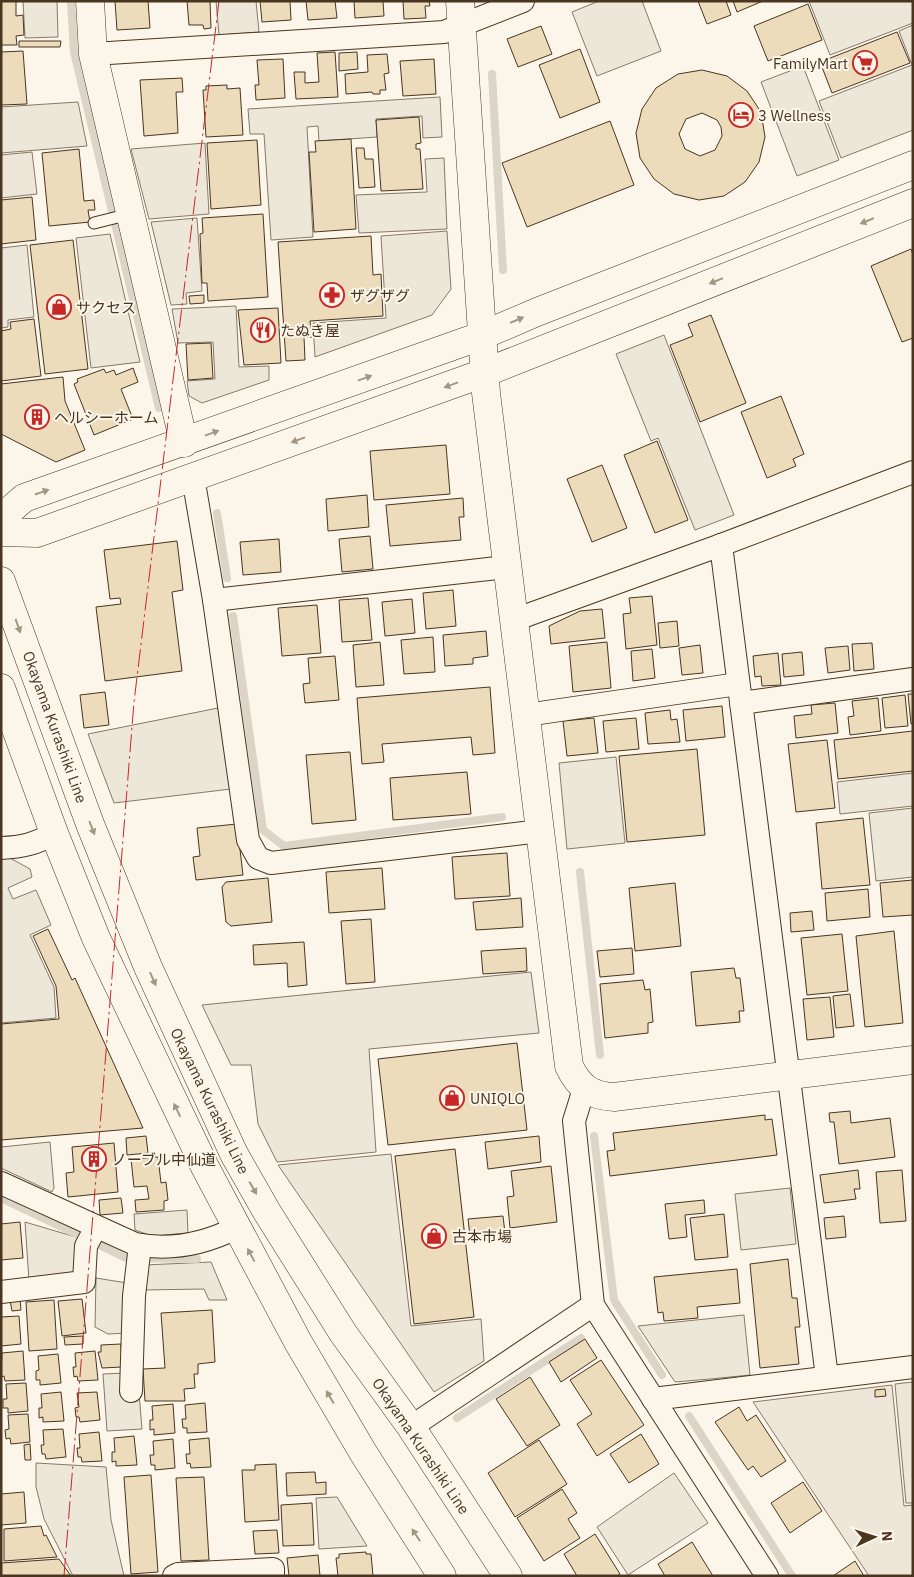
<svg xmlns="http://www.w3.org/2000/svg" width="914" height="1577" font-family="'IBM Plex Sans','Noto Sans JP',sans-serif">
  <rect width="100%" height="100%" fill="#fbf6e9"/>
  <g fill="#ede6d9" stroke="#887966">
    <polygon points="216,1 256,1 259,32 219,35"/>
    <polygon points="32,152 37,194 1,198 1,155"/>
    <polygon points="913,1382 913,1503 906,1503 895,1384"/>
    <polygon points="892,1385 904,1506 913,1505 913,1576 869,1576 753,1402"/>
  </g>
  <g fill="#ede7d9" stroke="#887966">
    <polygon points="23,1 57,1 58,37 25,38"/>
    <polygon points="599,1 642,1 661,51 597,76 572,12"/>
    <polygon points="809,1 913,1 913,23 830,55"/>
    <polygon points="913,25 913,130 841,158 819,101 912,65 899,31"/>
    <polygon points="803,66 839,160 797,176 761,82"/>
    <polygon points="440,97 442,137 423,138 422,116 376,119 377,137 319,141 318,126 307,127 313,237 271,240 264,134 250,134 248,109"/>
    <polygon points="78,102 87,146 1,153 1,107"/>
    <polygon points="205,143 209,214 149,219 131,149"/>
    <polygon points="444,158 447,229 359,233 356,195 427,192 425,159"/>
    <polygon points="197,218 202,291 186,293 187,304 171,305 151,222"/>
    <polygon points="447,231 451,289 432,315 315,357 313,323 386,318 381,236"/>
    <polygon points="110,234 140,362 91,368 76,238"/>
    <polygon points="27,245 34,317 8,320 8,327 1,328 1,248"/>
    <polygon points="236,306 239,367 269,366 269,380 202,403 189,396 187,381 215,379 213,342 178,343 172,309"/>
    <polygon points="664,335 734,515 695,530 658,438 651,441 616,354"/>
    <polygon points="218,708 231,789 114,803 88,734"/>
    <polygon points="616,757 625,843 567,849 559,763"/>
    <polygon points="913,773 913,806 840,814 837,782"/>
    <polygon points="913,808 913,877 876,881 869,813"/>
    <polygon points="10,858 30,869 32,877 8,888 13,899 36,890 51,925 30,935 54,987 56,1018 1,1023 1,859"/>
    <polygon points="531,972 539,1033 369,1049 376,1152 277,1162 258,1124 251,1065 231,1065 202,1005"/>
    <polygon points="50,1142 54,1188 52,1192 1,1168 1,1147"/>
    <polygon points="391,1154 411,1326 481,1319 484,1361 434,1392 278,1165"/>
    <polygon points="790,1188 796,1244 741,1250 735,1194"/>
    <polygon points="187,1210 188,1233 152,1236 135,1230 134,1214"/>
    <polygon points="25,1222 79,1238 77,1272 29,1281"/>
    <polygon points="211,1262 227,1300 209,1300 204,1289 143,1290 144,1265"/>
    <polygon points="96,1278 127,1283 128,1333 108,1334 95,1327"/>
    <polygon points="744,1315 750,1375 710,1379 675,1382 638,1326"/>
    <polygon points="126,1373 139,1393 142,1429 107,1431 103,1374"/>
    <polygon points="36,1463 106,1467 111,1520 124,1576 73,1576 44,1519 36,1487"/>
    <polygon points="674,1473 708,1523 628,1575 597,1527"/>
    <polygon points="337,1497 367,1546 319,1549 316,1498"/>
  </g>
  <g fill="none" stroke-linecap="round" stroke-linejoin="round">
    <g stroke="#dcd4c6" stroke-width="8">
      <polyline points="71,1 74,52 159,408"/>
      <polyline points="492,74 503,270"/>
      <polyline points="217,513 227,578"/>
      <polyline points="233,616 263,830 284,846 502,817"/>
      <polyline points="580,872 600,1055"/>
      <polyline points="594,1136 614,1300 662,1375"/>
      <polyline points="1,1198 126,1258 197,1259"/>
      <polyline points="689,1416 792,1576"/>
      <polyline points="457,1418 581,1338"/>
    </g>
  </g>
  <g fill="#ecdcbc" stroke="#4a3520" fill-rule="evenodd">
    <polygon points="1,1 16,1 16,16 23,15 24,35 16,36 17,45 1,45"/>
    <polygon points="115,1 148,1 150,28 117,30"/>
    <polygon points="187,1 210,1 211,28 204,29 203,25 189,25"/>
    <polygon points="260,1 290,1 291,20 262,22"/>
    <polygon points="306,1 335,1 337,18 308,20"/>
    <polygon points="354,1 383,1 384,16 355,18"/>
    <polygon points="403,1 429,1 430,6 425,6 426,18 404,19"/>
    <polygon points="698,1 726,1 731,15 707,24"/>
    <polygon points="733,1 763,1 737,12"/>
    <polygon points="808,4 822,40 768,61 754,26"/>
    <polygon points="541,26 552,54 518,67 507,39"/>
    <polygon points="897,32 910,63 832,93 820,62"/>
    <polygon points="19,41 61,41 60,47 19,47"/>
    <polygon points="580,49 600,102 560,118 539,65"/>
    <polygon points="23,51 27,104 1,105 1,52"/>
    <polygon points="335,52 338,97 296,99 294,72 305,72 305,83 319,82 317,53"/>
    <polygon points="357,52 358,69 339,71 339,53"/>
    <polygon points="387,54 389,73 384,74 386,90 380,90 380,94 373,94 372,92 346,94 345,74 368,72 367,55"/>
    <polygon points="283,59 285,98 256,100 255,85 259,85 257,60"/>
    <polygon points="434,59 436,94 403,96 400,61"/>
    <path d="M702,70L727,76L747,91L761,112L765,137L759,162L745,182L724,196L699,200L674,194L654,179L640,158L636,133L642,109L656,88L678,74ZM702,113L717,120L721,127L722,136L715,150L700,156L685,149L679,134L686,119Z"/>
    <polygon points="182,78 183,92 176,92 178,133 144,136 140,80"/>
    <polygon points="227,85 227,89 240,88 243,135 206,137 203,90 206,90 206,86"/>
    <polygon points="419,117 421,143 416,144 416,149 420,149 423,189 381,191 376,120"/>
    <polygon points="610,121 634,185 527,227 502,163"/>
    <polygon points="351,139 356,229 314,232 309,152 316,152 315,141"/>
    <polygon points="257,140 261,205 211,209 207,143"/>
    <polygon points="356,148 364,148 365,159 373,159 375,187 359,188"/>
    <polygon points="79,149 84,201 94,200 95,210 88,210 90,222 49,226 42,153"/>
    <polygon points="32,197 36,240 1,244 1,200"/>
    <polygon points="263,214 268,297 208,301 207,283 202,283 200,234 203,233 202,218"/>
    <polygon points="371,236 373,275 381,274 383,316 310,321 312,337 304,337 305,360 286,361 278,242"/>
    <polygon points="73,240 88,369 45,374 30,245"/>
    <polygon points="911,249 913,255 913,338 902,342 871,266"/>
    <polygon points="204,295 204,303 190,304 189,296"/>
    <polygon points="278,308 281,363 244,365 238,310"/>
    <polygon points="711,315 746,403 700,422 670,345 693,336 688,324"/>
    <polygon points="34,319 41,376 1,381 1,331 11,329 10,322"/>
    <polygon points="211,343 213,378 188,380 186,344"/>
    <polygon points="133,368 138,382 121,389 133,419 94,435 74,384 78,382 77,379 104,369 106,373 114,370 116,375"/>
    <polygon points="63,377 65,401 85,450 56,462 1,434 1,384"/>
    <polygon points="781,396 804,454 793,459 796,466 767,478 741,412"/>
    <polygon points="657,441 688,520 655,533 624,455"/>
    <polygon points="446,445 450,494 374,500 370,451"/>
    <polygon points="602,465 627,528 592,542 567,479"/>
    <polygon points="367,495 369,527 328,531 326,499"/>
    <polygon points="463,498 464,517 459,517 461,540 390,546 386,505"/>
    <polygon points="370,536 373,569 342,572 339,539"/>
    <polygon points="279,539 281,572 243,575 240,542"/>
    <polygon points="177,541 183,590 172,592 182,671 105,681 96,607 121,604 120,598 110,599 104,550"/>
    <polygon points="453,590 456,626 426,629 423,593"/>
    <polygon points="652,596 657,645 626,649 623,614 631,613 629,598"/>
    <polygon points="368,598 372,640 342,642 339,600"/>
    <polygon points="412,599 415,633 385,636 382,602"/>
    <polygon points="317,605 321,653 282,656 278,608"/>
    <polygon points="602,609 605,638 551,644 549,626 580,611"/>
    <polygon points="677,621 679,646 660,648 658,623"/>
    <polygon points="486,631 488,656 473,658 473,664 445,666 443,635"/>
    <polygon points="433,637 435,672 404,674 401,640"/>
    <polygon points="380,642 384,685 356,687 353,645"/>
    <polygon points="607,642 611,688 573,692 569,646"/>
    <polygon points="872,643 874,669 854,671 852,644"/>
    <polygon points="700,645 703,673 682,675 679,648"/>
    <polygon points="848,646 850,670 828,673 825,648"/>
    <polygon points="652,649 655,678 633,681 631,651"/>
    <polygon points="802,652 804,675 784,677 782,654"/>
    <polygon points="778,653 781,685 762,686 761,676 755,677 753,656"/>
    <polygon points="335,656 339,700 305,703 303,684 310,683 308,658"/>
    <polygon points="490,687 495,753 473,755 471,737 382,744 384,762 362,764 357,698"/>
    <polygon points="105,692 109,725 84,728 80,695"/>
    <polygon points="908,694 913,694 913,723 911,724"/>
    <polygon points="905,695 908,726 885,728 882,698"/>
    <polygon points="878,698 881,731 850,735 848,717 854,716 852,701"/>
    <polygon points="835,703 838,733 796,738 794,716 812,714 811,705"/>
    <polygon points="722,706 725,737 686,741 683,710"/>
    <polygon points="670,710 671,720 677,719 680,742 648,744 645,713"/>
    <polygon points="594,718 598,753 567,756 563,721"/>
    <polygon points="636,718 639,749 606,752 603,721"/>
    <polygon points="913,731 913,771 838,779 834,740"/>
    <polygon points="827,740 835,808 796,812 788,744"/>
    <polygon points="697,749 705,835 627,842 619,756"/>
    <polygon points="350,752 356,820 312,824 306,755"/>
    <polygon points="467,772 471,814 393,820 390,778"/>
    <polygon points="863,818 870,885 822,889 816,823"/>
    <polygon points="237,824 243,875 196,880 193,857 200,856 197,828"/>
    <polygon points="507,853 510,896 455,899 452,857"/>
    <polygon points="382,868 385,909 329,913 326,872"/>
    <polygon points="268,878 272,922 231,926 226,922 222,887 226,882"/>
    <polygon points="913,880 913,915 883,917 880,883"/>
    <polygon points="675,883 681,946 635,951 629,888"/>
    <polygon points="868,889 870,917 827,921 825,893"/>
    <polygon points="521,898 523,927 476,930 473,902"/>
    <polygon points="812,911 814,930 791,932 790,913"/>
    <polygon points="371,919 375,982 346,984 341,921"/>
    <polygon points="48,929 72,980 75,978 143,1128 1,1140 1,1024 59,1019 56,986 33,936"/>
    <polygon points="894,931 903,1023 865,1027 856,936"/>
    <polygon points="842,934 848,991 807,995 801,938"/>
    <polygon points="304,942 307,985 288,987 287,963 254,965 253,945"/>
    <polygon points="526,948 527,971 483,974 481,951"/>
    <polygon points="632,948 634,974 600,977 597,951"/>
    <polygon points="734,968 736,978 740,978 744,1011 739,1011 740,1022 696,1026 691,972"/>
    <polygon points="643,980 645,990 650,989 653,1022 648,1023 648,1033 605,1038 600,984"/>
    <polygon points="850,994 854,1026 836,1028 833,996"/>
    <polygon points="830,997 834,1037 807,1040 803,999"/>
    <polygon points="517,1043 527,1130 388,1145 378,1059"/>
    <polygon points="850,1111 851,1123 890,1118 895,1157 839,1164 834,1122 830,1122 829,1113"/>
    <polygon points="765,1115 765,1120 772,1119 777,1155 610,1176 607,1151 615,1150 613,1133"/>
    <polygon points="146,1136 148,1153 127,1155 126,1138"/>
    <polygon points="539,1136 541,1162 488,1169 485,1142"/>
    <polygon points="114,1143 118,1192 68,1197 66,1173 74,1172 72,1147"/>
    <polygon points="455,1149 474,1317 414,1324 395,1156"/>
    <polygon points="158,1157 161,1183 166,1182 168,1200 164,1201 164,1210 136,1212 135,1200 149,1199 147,1186 134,1187 131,1159"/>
    <polygon points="551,1166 557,1222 510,1228 507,1197 514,1196 511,1171"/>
    <polygon points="858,1170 860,1189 854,1189 856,1199 824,1203 820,1175"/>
    <polygon points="902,1170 906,1221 880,1223 876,1172"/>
    <polygon points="121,1198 123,1213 100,1215 99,1200"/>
    <polygon points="704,1200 705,1213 685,1215 687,1237 669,1239 665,1204"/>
    <polygon points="724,1214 728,1257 695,1260 690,1218"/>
    <polygon points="503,1216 505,1233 470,1236 468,1219"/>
    <polygon points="844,1216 846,1237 826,1239 824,1218"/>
    <polygon points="20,1222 23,1258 1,1260 1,1224"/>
    <polygon points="788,1259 792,1298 797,1298 800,1327 795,1327 799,1364 760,1368 750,1264"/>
    <polygon points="737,1269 740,1303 697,1307 698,1318 664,1321 663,1312 658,1313 654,1277"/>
    <polygon points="20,1299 21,1310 12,1311 10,1300"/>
    <polygon points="82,1299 86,1333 62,1336 58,1301"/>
    <polygon points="54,1300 57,1349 29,1351 26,1302"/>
    <polygon points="212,1310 215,1362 198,1364 198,1374 194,1374 195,1388 184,1389 185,1401 145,1401 143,1369 165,1368 161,1313"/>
    <polygon points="19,1316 21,1344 1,1346 1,1317"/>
    <polygon points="83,1336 83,1344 65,1345 64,1337"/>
    <polygon points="585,1339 597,1358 561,1382 549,1362"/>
    <polygon points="121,1344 122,1367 102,1368 98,1352 101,1352 101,1345"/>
    <polygon points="23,1351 25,1380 5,1381 4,1376 1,1377 2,1353"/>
    <polygon points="95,1351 98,1380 78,1381 77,1376 74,1377 73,1367 76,1367 75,1353"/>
    <polygon points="58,1354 61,1383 40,1385 40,1380 36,1380 36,1371 39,1370 38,1356"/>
    <polygon points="601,1360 644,1425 597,1456 577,1424 592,1414 570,1380"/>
    <polygon points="530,1377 560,1425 527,1446 496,1399"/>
    <polygon points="26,1383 28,1411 8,1413 8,1408 3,1408 3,1399 7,1399 6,1384"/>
    <polygon points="885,1389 886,1396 875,1397 875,1390"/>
    <polygon points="61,1392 64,1421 43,1422 43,1417 39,1418 39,1408 42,1408 41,1394"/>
    <polygon points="97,1392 100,1420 80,1422 79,1417 76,1417 75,1408 79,1407 77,1393"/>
    <polygon points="205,1403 207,1432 187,1433 187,1428 183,1428 182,1419 186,1419 185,1405"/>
    <polygon points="173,1404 175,1433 154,1435 154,1429 150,1430 150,1420 153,1420 152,1406"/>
    <polygon points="739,1407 747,1421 756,1415 786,1461 761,1477 753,1466 748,1470 715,1422"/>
    <polygon points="28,1414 30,1442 11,1444 10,1438 6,1439 5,1430 9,1429 8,1415"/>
    <polygon points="63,1429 66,1457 46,1459 45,1454 42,1454 41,1445 44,1445 43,1430"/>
    <polygon points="99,1432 102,1461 82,1462 81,1457 78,1457 77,1448 80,1448 79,1434"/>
    <polygon points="641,1434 659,1464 629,1483 610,1454"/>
    <polygon points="134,1436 137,1465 116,1466 116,1461 112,1462 112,1452 115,1452 114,1438"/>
    <polygon points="209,1438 211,1467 191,1468 190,1463 187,1464 186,1454 190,1454 189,1440"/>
    <polygon points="173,1439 175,1468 155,1470 155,1465 151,1465 150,1455 154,1455 153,1441"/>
    <polygon points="539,1440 567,1484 515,1517 488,1473"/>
    <polygon points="30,1444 31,1460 25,1460 24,1445"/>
    <polygon points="276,1464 279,1520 245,1522 242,1470 255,1470 255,1465"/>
    <polygon points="315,1472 316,1483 326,1482 326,1494 287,1496 286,1473"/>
    <polygon points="151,1475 158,1572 131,1574 124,1477"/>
    <polygon points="204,1477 209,1560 181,1561 176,1478"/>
    <polygon points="803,1482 822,1511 790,1533 771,1503"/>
    <polygon points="562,1489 577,1513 568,1519 580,1538 544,1561 517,1518"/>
    <polygon points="24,1492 26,1523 1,1525 1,1494"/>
    <polygon points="312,1503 314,1545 283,1546 281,1505"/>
    <polygon points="41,1526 44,1536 46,1535 57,1557 4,1561 4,1529"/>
    <polygon points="277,1530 279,1553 255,1554 253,1531"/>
    <polygon points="595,1534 620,1574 617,1576 577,1576 564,1554"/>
    <polygon points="692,1542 713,1576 665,1576 658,1564"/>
    <polygon points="366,1552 366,1554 371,1554 373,1576 338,1576 336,1558 339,1558 339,1554"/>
    <polygon points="318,1555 320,1576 289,1576 287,1558"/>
    <polygon points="59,1559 71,1576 1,1576 1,1563"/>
    <polygon points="855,1561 864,1576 833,1576"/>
  </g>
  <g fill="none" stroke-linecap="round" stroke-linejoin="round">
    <defs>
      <polyline id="service" points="94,223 130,214"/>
      <g id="minor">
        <polyline points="93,54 444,32 523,1"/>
        <polyline points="193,477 214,600 248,840 258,858 271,863 540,831"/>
        <polyline points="721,545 827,1377"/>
        <polyline points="214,600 506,567"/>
        <polyline points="514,620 721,545 913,472"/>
        <polyline points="741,703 913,679"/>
        <polyline points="526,715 738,684"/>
        <path d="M1,848C22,847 36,844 54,833"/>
        <polyline points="584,1089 574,1121 593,1305 767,1576"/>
        <path d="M1,1183L135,1244C171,1251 204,1244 236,1228"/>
        <polyline points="1,1292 84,1282 86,1246 96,1227"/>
        <polyline points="131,1391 134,1296 140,1245"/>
        <polyline points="653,1399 913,1367"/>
        <polyline points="411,1427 593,1305"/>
        <polyline points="174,1576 178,1574 273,1569 273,1576"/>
      </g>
      <g id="tertiary">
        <polyline points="90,1 93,54 184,443"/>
        <path d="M460,1L486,393L569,1066C579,1087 591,1096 614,1097L913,1060"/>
        <polyline points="1,518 24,498 481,336 537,312 913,165"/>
        <polyline points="1,532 37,533 484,373 913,203"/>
      </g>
      <g id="secondary">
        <polyline points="1,581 90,824 148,967 234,1154 267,1212 343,1333 411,1427 508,1576"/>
        <polyline points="1,688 54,833 96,938 205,1167 298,1342 364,1454 442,1576"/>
      </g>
    </defs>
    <use href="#service" stroke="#4a3520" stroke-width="13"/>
    <use href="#minor" stroke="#4a3520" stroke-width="24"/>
    <use href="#tertiary" stroke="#4a3520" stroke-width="29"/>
    <use href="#secondary" stroke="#4a3520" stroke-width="29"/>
    <use href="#service" stroke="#fbf6e9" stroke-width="11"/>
    <use href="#minor" stroke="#fbf6e9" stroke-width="22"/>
    <use href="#tertiary" stroke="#fbf6e9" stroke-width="28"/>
    <use href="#secondary" stroke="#fbf6e9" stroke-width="28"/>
    <polyline stroke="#c62828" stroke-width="1" stroke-dasharray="18 4 2.5 4" stroke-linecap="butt" points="64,1576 134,702 219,1"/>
  </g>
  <defs><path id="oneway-solid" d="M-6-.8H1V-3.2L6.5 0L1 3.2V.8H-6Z" transform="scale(1.25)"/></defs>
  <g fill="#a29684">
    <use href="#oneway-solid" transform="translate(867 221) rotate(158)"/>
    <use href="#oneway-solid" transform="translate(716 281) rotate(158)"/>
    <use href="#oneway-solid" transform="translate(517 320) rotate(-23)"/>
    <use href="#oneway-solid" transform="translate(365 378) rotate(-20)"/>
    <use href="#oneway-solid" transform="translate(451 385) rotate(160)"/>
    <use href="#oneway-solid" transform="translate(212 433) rotate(-20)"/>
    <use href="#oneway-solid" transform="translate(298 440) rotate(160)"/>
    <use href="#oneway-solid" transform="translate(42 492) rotate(-19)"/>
    <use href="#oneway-solid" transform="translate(18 626) rotate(70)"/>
    <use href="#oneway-solid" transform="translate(92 828) rotate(69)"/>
    <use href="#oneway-solid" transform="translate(153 979) rotate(66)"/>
    <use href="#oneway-solid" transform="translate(177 1110) rotate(-116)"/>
    <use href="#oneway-solid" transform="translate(253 1188) rotate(60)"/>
    <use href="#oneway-solid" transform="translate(251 1255) rotate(-118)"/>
    <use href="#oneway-solid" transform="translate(330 1397) rotate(-120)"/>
    <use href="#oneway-solid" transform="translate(416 1535) rotate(-123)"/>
  </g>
  <defs>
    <symbol id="supermarket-ring" viewBox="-11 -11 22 22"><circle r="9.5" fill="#fbf6e9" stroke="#c62828" stroke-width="1.5"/><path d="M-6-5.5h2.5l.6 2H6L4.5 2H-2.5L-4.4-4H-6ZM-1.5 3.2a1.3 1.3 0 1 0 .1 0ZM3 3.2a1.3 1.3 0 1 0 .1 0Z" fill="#c62828"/></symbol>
    <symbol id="hotel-ring" viewBox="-11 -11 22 22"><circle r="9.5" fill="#fbf6e9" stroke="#c62828" stroke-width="1.5"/><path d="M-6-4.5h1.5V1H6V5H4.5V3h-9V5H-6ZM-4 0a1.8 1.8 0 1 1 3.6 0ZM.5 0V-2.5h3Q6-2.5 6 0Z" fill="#c62828"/></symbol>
    <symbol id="pharmacy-ring" viewBox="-11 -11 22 22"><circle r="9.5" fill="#fbf6e9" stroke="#c62828" stroke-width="1.5"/><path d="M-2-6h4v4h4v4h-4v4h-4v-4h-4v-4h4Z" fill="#c62828"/></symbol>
    <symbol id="shop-ring" viewBox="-11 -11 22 22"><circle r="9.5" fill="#fbf6e9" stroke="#c62828" stroke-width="1.5"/><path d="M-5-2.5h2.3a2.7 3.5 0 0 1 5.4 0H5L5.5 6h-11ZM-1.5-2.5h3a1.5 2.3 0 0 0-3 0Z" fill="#c62828"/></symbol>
    <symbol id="restaurant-ring" viewBox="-11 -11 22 22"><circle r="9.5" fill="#fbf6e9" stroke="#c62828" stroke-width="1.5"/><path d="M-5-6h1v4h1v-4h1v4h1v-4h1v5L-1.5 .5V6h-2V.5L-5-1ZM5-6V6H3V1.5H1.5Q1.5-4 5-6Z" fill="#c62828"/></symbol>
    <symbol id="building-ring" viewBox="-11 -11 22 22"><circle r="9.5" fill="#fbf6e9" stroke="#c62828" stroke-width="1.5"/><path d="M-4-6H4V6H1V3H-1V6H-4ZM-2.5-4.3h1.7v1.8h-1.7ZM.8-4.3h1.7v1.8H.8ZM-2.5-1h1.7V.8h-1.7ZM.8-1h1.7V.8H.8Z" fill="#c62828"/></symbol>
  </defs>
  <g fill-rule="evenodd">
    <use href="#supermarket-ring" x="851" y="49" width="28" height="28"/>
    <use href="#hotel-ring" x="727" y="101" width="28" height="28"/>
    <use href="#pharmacy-ring" x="318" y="281" width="28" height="28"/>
    <use href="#shop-ring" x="45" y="293" width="28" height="28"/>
    <use href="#restaurant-ring" x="249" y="316" width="28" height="28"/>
    <use href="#building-ring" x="23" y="403" width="28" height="28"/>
    <use href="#shop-ring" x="438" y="1084" width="28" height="28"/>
    <use href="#building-ring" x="80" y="1145" width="28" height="28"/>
    <use href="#shop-ring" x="420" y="1222" width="28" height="28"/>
  </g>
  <g text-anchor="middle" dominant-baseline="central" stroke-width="4" stroke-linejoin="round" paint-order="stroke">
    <g font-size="15" fill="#4a3520" stroke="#fbf6e9" text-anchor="start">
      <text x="848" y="63" text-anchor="end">FamilyMart</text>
      <text x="758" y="115">3 Wellness</text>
      <text x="350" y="295">ザグザグ</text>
      <text x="76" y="307">サクセス</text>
      <text x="280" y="330">たぬき屋</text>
      <text x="54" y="417">ヘルシーホーム</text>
      <text x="470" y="1098">UNIQLO</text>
      <text x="112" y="1159">ノーブル中仙道</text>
      <text x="452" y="1236">古本市場</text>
    </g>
    <g font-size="15" fill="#4a3520" stroke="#fbf6e9">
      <text transform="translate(55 727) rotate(70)">Okayama Kurashiki Line</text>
      <text transform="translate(210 1101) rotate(64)">Okayama Kurashiki Line</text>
      <text transform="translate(421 1446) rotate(56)">Okayama Kurashiki Line</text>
    </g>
  </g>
  <rect width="914" height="1577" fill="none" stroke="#4a3520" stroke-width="5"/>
  <g transform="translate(874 1537) rotate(86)" stroke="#fbf6e9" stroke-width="4" paint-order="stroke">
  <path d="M0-4L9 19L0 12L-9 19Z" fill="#4a3520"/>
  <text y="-8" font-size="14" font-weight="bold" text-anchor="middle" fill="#4a3520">N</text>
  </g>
</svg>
